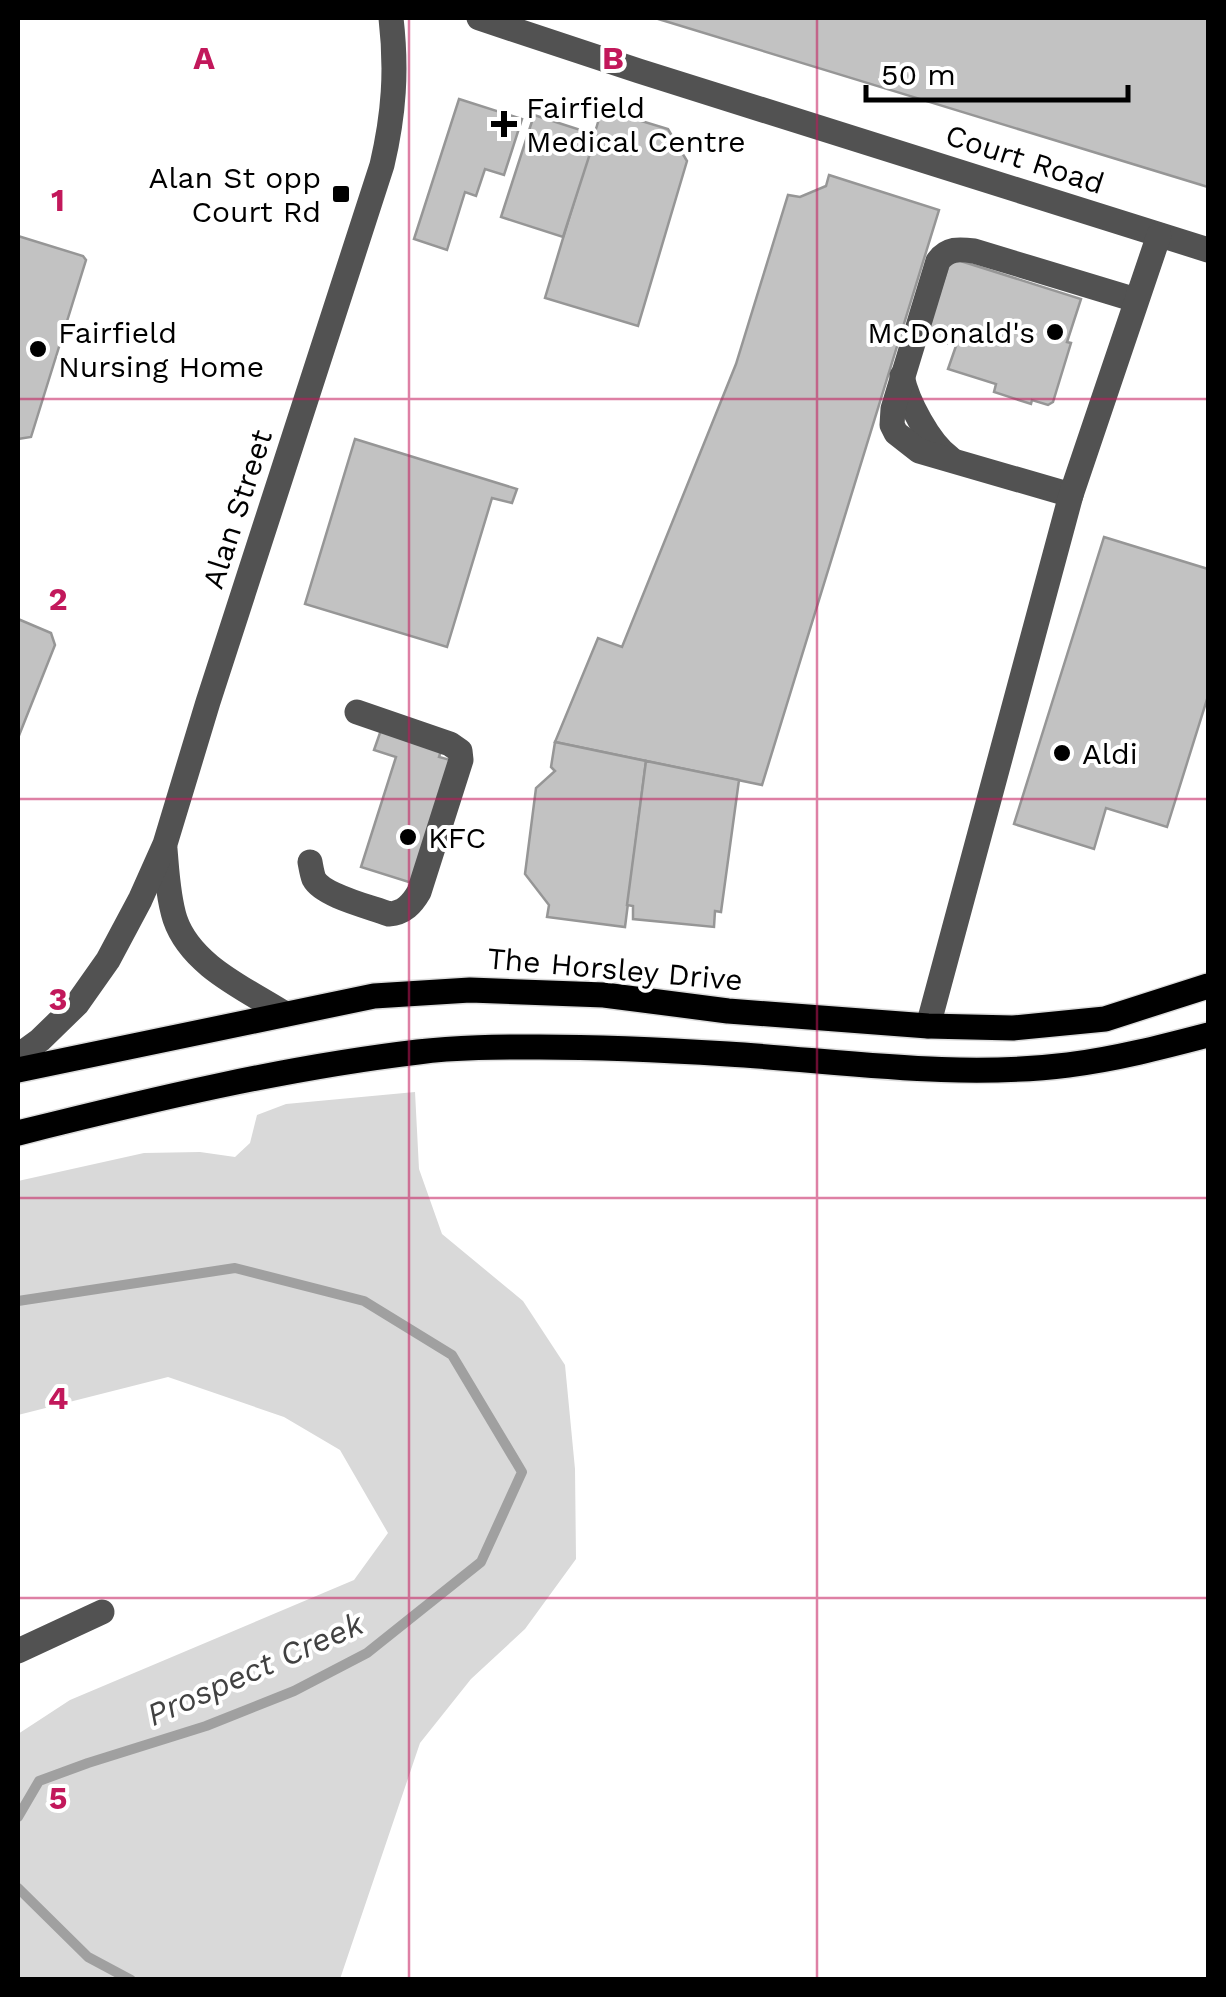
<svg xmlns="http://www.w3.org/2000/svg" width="1226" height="1997" font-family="'Work Sans',sans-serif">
  <rect width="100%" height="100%" fill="#fff"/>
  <polygon fill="#d9d9d9" points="415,1092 419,1169 442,1234 523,1301 565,1365 575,1469 576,1559 525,1629 471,1679 420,1743 340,1979 18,1979 18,1734 70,1700 354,1580 388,1533 340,1450 284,1417 168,1377 18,1415 18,1181 144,1153 200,1152 235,1157 250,1143 257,1115 286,1104"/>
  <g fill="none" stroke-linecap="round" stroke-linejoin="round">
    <g stroke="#a0a0a0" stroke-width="10">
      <polyline points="18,1301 235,1268 364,1301 452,1355 522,1472 481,1562 367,1653 294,1691 206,1726 88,1763 39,1781 18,1817"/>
      <polyline points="18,1888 88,1957 131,1980"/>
    </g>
  </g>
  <g fill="#c2c2c2" stroke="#969696" stroke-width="2.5">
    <polygon points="655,18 1208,18 1208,187"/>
    <polygon points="459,99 522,119 504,175 485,169 476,196 465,192 447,250 414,239"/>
    <polygon points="602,109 668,129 687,161 638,326 545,298"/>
    <polygon points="534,115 596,135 563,237 501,217"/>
    <polygon points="829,175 939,210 762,785 555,742 598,638 622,647 736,364 788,195 800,197 826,186"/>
    <polygon points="18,236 83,256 86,260 31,437 18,439"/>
    <polygon points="951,258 1081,299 1067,342 1071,343 1053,402 1048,405 1032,400 1031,404 994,392 996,384 948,369 956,346 925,336"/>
    <polygon points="355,439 517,489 512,503 492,498 447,647 305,604"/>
    <polygon points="1104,537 1208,569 1208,696 1167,827 1106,808 1094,849 1014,824"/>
    <polygon points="18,619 51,633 55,645 18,738"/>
    <polygon points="381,730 442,748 439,757 454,761 415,884 361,867 396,757 374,750"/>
    <polygon points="555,742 646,761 625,927 547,917 549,905 525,874 536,788 555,771 551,767"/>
    <polygon points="646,761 739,780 721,912 715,911 714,927 633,919 633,906 627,905"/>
  </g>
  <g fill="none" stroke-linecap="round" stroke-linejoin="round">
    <defs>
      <g id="major">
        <polyline points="18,1070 374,996 470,990 604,995 728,1011 928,1026 1013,1028 1105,1019 1208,986"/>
        <path d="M18,1133C150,1100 283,1068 418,1052C457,1047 499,1047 539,1047C602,1047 665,1050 728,1054C841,1061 955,1079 1068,1065C1116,1059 1162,1047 1208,1035"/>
      </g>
    </defs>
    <use href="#major" stroke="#dbdbdb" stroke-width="28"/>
    <g stroke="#525252" stroke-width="25">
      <polyline points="479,18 639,71 1208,250"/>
      <path d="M902,376C907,401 929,443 950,458"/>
      <path d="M1071,495L919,451L896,433L892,425L893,409L938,261C948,248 959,249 974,251L1136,300"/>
      <path d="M165,849C167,872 168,897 175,919C191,966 246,989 285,1014"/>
      <path d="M310,862C311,867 312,874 314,879C323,896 371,907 389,914C404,913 412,904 419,892L461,760L460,751L450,744L357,712"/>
      <polyline points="928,1026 1071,495 1159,235"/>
      <path d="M18,1056L40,1040L77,1004L108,960L140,900L165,844L208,702L382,165C394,114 397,70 391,18"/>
      <polyline points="18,1651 102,1612"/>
    </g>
    <use href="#major" stroke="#000" stroke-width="25"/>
  </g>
  <path fill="none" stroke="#c2185b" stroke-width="2.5" stroke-opacity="0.55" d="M409,18V1980M817,18V1980M18,399H1208M18,799H1208M18,1198H1208M18,1598H1208"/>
  <g fill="#000" stroke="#fff" stroke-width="4">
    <path d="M499 109h10v10h10v10h-10v10h-10v-10h-10v-10h10z"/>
    <rect x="331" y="184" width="20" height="20" rx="5"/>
    <circle cx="1055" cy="332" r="10"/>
    <circle cx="38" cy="349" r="10"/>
    <circle cx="1062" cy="753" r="10"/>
    <circle cx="408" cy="837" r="10"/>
  </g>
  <g text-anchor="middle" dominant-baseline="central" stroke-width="8" stroke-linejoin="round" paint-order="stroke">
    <g font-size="30" fill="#000" stroke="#fff" text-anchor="start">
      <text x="526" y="107">Fairfield<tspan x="526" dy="34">Medical Centre</tspan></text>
      <text x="321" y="177" text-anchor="end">Alan St opp<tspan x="321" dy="34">Court Rd</tspan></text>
      <text x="58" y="332">Fairfield<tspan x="58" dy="34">Nursing Home</tspan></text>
      <text x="1035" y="332" text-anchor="end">McDonald's</text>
      <text x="1082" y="753">Aldi</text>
      <text x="428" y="837">KFC</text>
    </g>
    <g font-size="30" fill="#000" stroke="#fff">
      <text transform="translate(1025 159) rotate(18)">Court Road</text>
      <text transform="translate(237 509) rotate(-72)">Alan Street</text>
      <text transform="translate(615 969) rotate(5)">The Horsley Drive</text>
    </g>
    <g font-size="32" font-style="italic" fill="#414141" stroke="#fff">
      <text transform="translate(255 1669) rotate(-24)">Prospect Creek</text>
    </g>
  </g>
  <g font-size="32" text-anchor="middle" font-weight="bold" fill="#c2185b" stroke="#fff" stroke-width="8" stroke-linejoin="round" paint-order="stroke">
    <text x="204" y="69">A</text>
    <text x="613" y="69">B</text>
    <text x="58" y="211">1</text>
    <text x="58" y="610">2</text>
    <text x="58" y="1010">3</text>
    <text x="58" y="1409">4</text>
    <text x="58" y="1809">5</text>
  </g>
  <rect width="1226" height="1997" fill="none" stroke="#000000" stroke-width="40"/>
  <path d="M866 85v15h262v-15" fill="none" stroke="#000000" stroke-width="5"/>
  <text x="881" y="85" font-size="30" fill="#000000" stroke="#ffffff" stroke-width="8" paint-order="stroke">50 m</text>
</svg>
